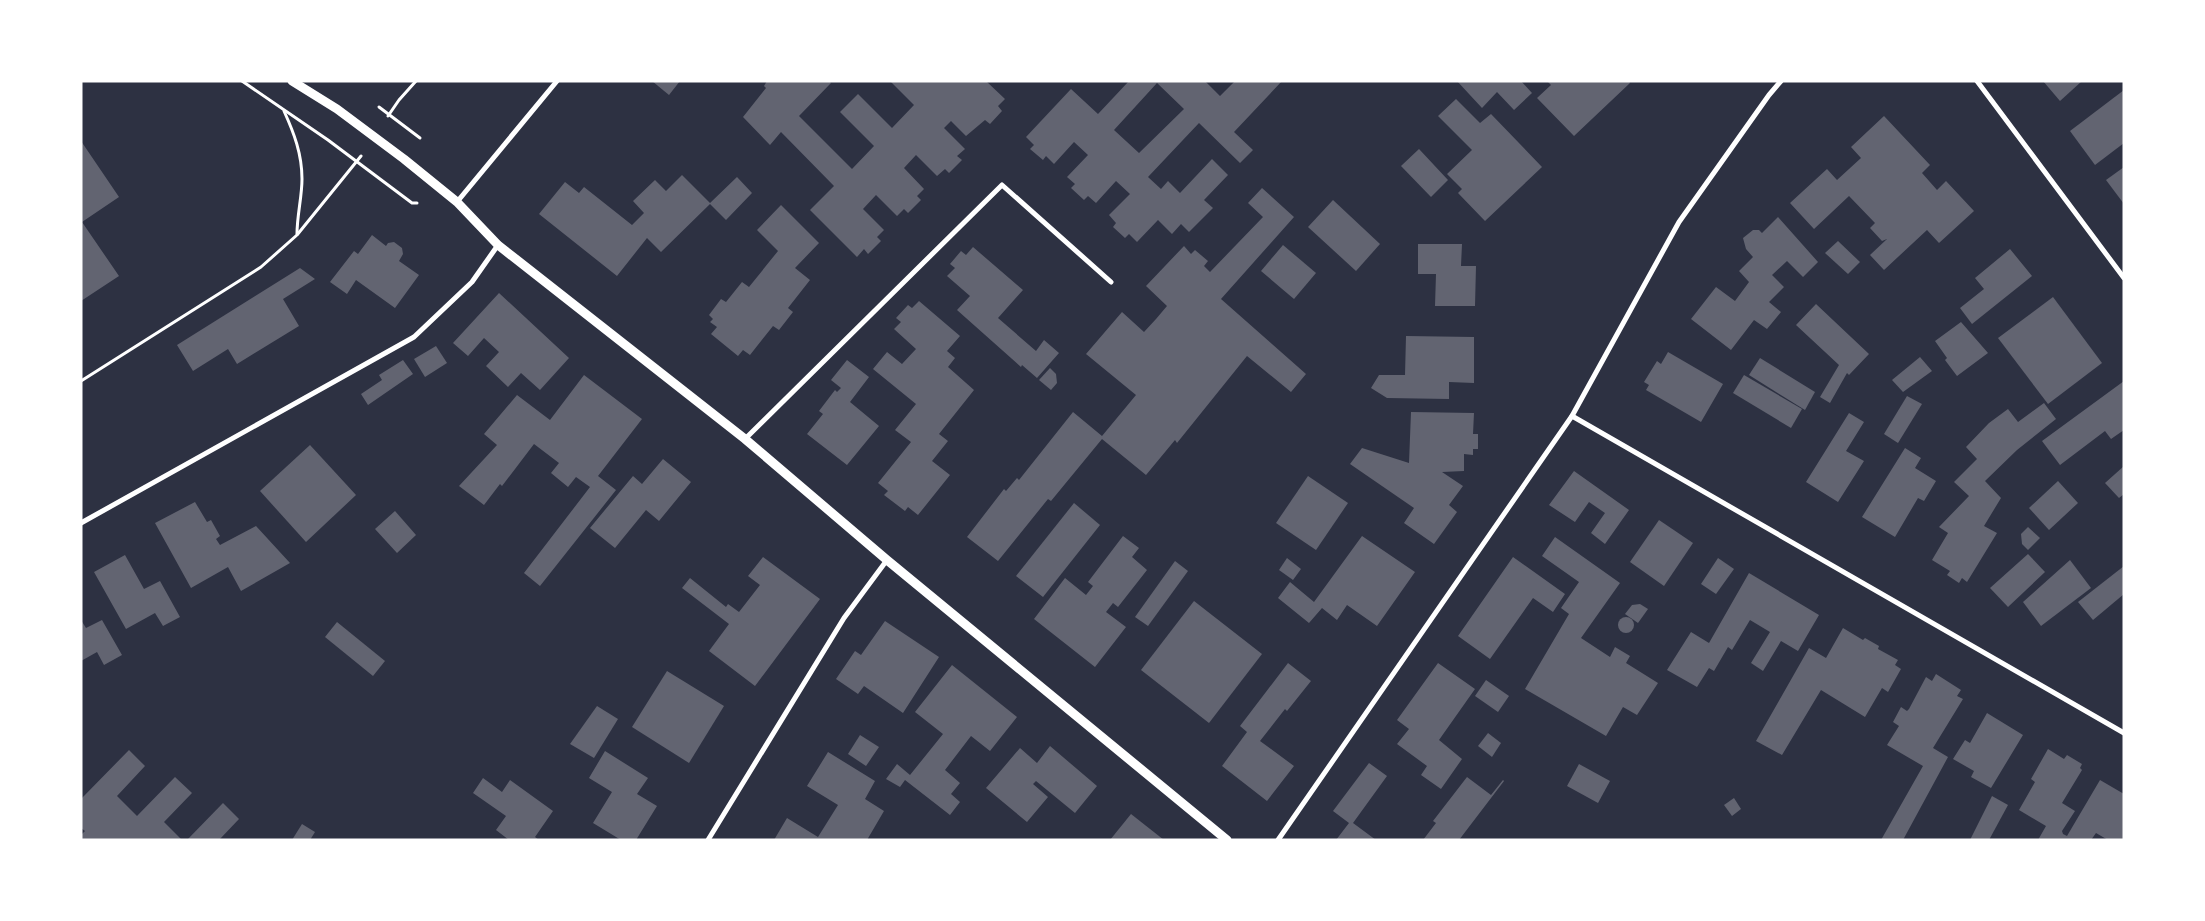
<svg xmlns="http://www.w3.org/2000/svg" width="2205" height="921" font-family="Overpass,sans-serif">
  <rect width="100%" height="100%" fill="#2d3142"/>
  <g fill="#626471" fill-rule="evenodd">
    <polygon points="652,81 680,81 669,95"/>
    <polygon points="767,81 829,81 831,83 799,116 852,169 874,146 840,112 858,94 892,128 914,105 890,81 986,81 1005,99 998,106 1002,111 990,124 985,120 966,136 951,121 944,128 965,149 957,156 962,160 949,173 945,169 937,176 916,155 904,168 924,189 917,196 921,200 908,213 904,209 897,216 876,195 863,209 884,230 877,237 881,241 868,254 864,249 857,257 810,210 834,186 781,132 770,145 743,117 766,88 764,86"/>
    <path d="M1129,81H1205L1220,96L1235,81H1282L1234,132L1253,150L1240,163L1199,123L1148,177L1161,189L1168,181L1180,193L1212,159L1228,175L1204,200L1213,208L1189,232L1181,224L1172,234L1158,220L1137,242L1129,234L1125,238L1113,227L1116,223L1109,215L1130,194L1116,181L1096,203L1088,196L1084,200L1071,188L1075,184L1067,177L1088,155L1074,142L1054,164L1046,156L1043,160L1030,149L1034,145L1026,137L1071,89L1098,114ZM1157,83L1184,109L1139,153L1114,130Z"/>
    <polygon points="1457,81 1521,81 1532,93 1514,110 1497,92 1482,108"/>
    <polygon points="1547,81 1629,81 1630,83 1574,136 1537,98 1551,85"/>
    <polygon points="2043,81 2082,81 2060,101"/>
    <polygon points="2124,90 2124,143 2095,165 2070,131"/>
    <polygon points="1456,99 1480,123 1491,114 1542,167 1485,221 1458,193 1462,189 1447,174 1472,150 1438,116"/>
    <polygon points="1884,116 1930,165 1922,173 1937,190 1946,181 1974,211 1939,243 1927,230 1884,270 1870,255 1887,239 1882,241 1870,228 1875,223 1849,196 1814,229 1790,203 1827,169 1837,180 1861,158 1851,147"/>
    <polygon points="81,141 119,197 82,222 119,276 81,301"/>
    <polygon points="1419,149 1448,180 1431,197 1401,166"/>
    <polygon points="2124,167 2124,204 2106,180"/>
    <polygon points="682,175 710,203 737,177 752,193 726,220 710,204 661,252 647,238 617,276 539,214 565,182 579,193 584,187 632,225 644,213 633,201 655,180 666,191"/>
    <polygon points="1262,188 1294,217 1221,299 1306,374 1291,392 1247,356 1177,443 1175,440 1146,475 1102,439 1051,501 1048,499 998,561 967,537 1004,489 1006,491 1017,478 1019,480 1073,412 1102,436 1136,395 1086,354 1122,312 1144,332 1156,319 1167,306 1146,286 1184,246 1191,254 1195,250 1208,261 1204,266 1210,272 1263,217 1248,203"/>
    <polygon points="1333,200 1380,244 1356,271 1308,227"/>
    <polygon points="781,205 819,243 795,268 810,280 788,308 793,312 779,330 773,326 750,355 743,350 738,356 711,334 717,327 710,322 713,319 709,315 721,299 726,302 742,282 749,287 778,251 757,230"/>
    <polygon points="1778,217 1818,262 1803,277 1787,261 1772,275 1784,287 1769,302 1781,312 1767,329 1754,320 1731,350 1691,319 1716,287 1735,301 1749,282 1739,271 1753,257 1746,249 1743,238 1753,230 1759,230 1762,233"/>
    <polygon points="372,235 386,246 388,243 394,242 402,248 403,254 399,261 419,275 395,308 356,280 347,294 330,282 354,251 358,254"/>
    <polygon points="1838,241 1860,262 1848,274 1825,253"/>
    <polygon points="1418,244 1462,244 1461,266 1476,266 1475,306 1435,306 1436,274 1418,274"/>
    <polygon points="1283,245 1316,273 1294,299 1261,271"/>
    <polygon points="973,247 1023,290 998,318 1036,351 1044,340 1059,353 1037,378 1022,365 1021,367 957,310 970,296 947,276 955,268 950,264 961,251 966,255"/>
    <polygon points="2010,249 2032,276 1972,324 1960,308 1984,289 1975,278"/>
    <polygon points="300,268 315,279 283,299 299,326 237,364 228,349 193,371 177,345"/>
    <polygon points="499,293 569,358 540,390 521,373 508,387 486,366 499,352 484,338 468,356 453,343"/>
    <polygon points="2053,297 2102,363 2048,404 1998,338"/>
    <polygon points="919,301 960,336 947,351 955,358 948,367 974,390 939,434 948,441 932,461 950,475 918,515 908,507 905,511 884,495 888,491 878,483 911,442 895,430 916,404 873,369 887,352 902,364 916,349 894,329 901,322 896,318 908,305 912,308"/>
    <polygon points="1816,304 1869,354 1849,375 1847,373 1830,403 1820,397 1839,365 1796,325"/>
    <polygon points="1961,322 1988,353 1957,376 1945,360 1947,358 1935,341"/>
    <polygon points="1406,336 1474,337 1474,383 1449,382 1449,399 1387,398 1371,388 1379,375 1405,375"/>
    <polygon points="436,346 447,363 425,377 414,359"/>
    <polygon points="1668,352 1723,384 1701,422 1646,390 1649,385 1644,382 1657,361 1661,364"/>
    <polygon points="1920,357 1932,371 1903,392 1892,380"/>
    <polygon points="1760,358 1815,392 1805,410 1749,375"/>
    <polygon points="403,360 413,374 368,405 361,394 382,380 379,375"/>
    <polygon points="847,360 869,377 850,402 879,426 847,465 807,434 823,414 819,411 835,390 837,392 841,388 831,380"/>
    <polygon points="1050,368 1056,374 1057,383 1051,390 1039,380"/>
    <polygon points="584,375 642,419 598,476 616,490 540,586 524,573 590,487 576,477 568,487 551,473 559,463 534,444 502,486 500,484 484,505 459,486 497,445 484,434 517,395 550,420"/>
    <polygon points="1744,375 1802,409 1791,428 1733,393"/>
    <polygon points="2124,381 2124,430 2111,439 2105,431 2060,465 2042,441"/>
    <polygon points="1907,396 1922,404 1898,443 1884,434"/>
    <polygon points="2044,403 2056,419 2017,450 1985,481 2001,498 1984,526 1997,533 1967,582 1962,578 1959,583 1947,575 1950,571 1932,560 1948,533 1939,527 1969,496 1954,482 1977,459 1966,447 1989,423 2008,409 2018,422"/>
    <polygon points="1411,412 1474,413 1473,434 1478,434 1478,449 1473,449 1473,455 1464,454 1464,471 1442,472 1463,486 1449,505 1457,512 1434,544 1404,523 1414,508 1350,464 1362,448 1409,463"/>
    <polygon points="1849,413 1864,422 1846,451 1864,461 1838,502 1806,482"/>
    <polygon points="310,445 356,495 306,542 260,491"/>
    <polygon points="1905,448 1921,458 1915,468 1936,481 1924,501 1918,498 1895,537 1862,517"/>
    <polygon points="663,459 691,482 659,521 646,510 615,548 590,528 633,476 642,484"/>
    <polygon points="2124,466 2124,494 2119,498 2105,483"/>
    <polygon points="1574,471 1629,510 1605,544 1591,533 1605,513 1589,502 1575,522 1549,505"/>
    <polygon points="1308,476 1348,503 1316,550 1276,523"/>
    <polygon points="2058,481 2078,503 2049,530 2029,508"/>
    <polygon points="195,502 207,522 211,520 220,536 216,539 220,545 256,526 290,563 241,591 228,567 191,588 155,523"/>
    <polygon points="1074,503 1100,525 1043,597 1016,576"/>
    <polygon points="395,511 416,535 397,553 375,529"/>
    <polygon points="1659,520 1693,543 1664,586 1630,562"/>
    <polygon points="2028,527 2040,538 2028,550 2022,544 2021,534"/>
    <polygon points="1123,536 1139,548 1132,557 1147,570 1118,607 1113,603 1106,612 1126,627 1095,667 1034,619 1065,578 1086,595 1093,586 1088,582"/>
    <polygon points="1362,536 1415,572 1377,626 1347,605 1337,620 1322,608 1309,623 1278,598 1290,582 1314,602"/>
    <polygon points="1555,537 1620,583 1581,638 1610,657 1615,647 1630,656 1626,663 1658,683 1637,715 1623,707 1606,736 1525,689 1569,614 1561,608 1579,582 1542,556"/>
    <polygon points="2028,554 2045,572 2008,607 1990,588"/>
    <polygon points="125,555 144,589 160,581 180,617 163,626 155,613 126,629 94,572"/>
    <polygon points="763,557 820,599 755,686 709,651 729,624 682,588 690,578 726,607 728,604 739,612 760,585 748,576"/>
    <polygon points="1513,557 1565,594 1553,612 1533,598 1490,659 1458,636"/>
    <polygon points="1287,558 1301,569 1293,580 1279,570"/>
    <polygon points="1718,558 1734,569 1716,594 1701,584"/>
    <polygon points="2070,560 2091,588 2041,626 2023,602"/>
    <polygon points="1175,561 1188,571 1148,626 1135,617"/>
    <polygon points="2124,566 2124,594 2093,620 2078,602"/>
    <polygon points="1749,573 1819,615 1798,651 1781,641 1763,671 1751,663 1770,632 1750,620 1732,650 1728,647 1714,671 1709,668 1697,687 1667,670 1691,632 1709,643"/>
    <polygon points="1194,601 1262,654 1209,723 1141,670"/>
    <polygon points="1640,604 1648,609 1638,623 1625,614 1632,605"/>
    <circle cx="1626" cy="625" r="8"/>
    <polygon points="81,620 86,628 102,620 122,655 104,665 97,652 81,661"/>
    <polygon points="885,621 939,657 903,713 864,686 858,694 836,679 855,651 861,655"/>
    <polygon points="337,622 385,661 373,676 325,637"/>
    <polygon points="1843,628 1863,640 1865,638 1879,646 1878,649 1898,660 1895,665 1901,669 1888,692 1882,688 1865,717 1821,690 1782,755 1756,741 1809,648 1826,658"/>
    <polygon points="1288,663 1311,681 1287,711 1285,709 1260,741 1294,766 1267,801 1222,766 1247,732 1240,726"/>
    <polygon points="1438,663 1475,689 1439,740 1462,759 1441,789 1421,775 1427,766 1397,744 1409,729 1397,720"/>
    <polygon points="952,665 1017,717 990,751 971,736 945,770 960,783 951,794 960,802 950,815 905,780 900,787 886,779 897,764 910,775 943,734 915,712"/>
    <polygon points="667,671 724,706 689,763 632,727"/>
    <polygon points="1936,674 1961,690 1957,696 1963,699 1933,748 1948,757 1903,840 1881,840 1923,766 1887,745 1899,726 1893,722 1901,707 1907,711 1909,709 1926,677 1932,681"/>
    <polygon points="1486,680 1509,696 1498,712 1475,696"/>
    <polygon points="597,706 618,719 594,758 570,744"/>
    <polygon points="1987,713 2023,735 1991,788 1971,777 1974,771 1953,759 1965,740 1970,743"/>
    <polygon points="1488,733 1501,743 1492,757 1478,746"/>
    <polygon points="860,735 879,747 866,766 848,754"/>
    <polygon points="1050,746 1097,786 1075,813 1036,781 1033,784 1048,797 1027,822 986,788 1020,748 1037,763"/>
    <polygon points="2048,749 2064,759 2067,755 2082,764 2080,768 2082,770 2062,803 2075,811 2062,831 2063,834 2067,836 2100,780 2124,794 2123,840 2108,840 2096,833 2091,840 2038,840 2046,826 2019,810 2035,782 2031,779"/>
    <polygon points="129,750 145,766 117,796 137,816 175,777 192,793 164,822 182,840 81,840 81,835 85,831 81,828 81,796 82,798"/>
    <polygon points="605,751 648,778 637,794 657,806 636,840 621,840 593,823 612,792 589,778"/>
    <polygon points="828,752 875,781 865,799 884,811 867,840 774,840 787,818 818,837 838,805 807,786"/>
    <polygon points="1369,763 1387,776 1353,823 1376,840 1336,840 1349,823 1333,811"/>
    <polygon points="1579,764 1610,781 1598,803 1567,786"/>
    <polygon points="1467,777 1491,795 1503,780 1504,781 1459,840 1423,840 1436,823 1433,821"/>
    <polygon points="483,778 502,792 510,780 553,811 535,837 539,840 509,840 496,830 506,816 473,793"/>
    <polygon points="1992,796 2008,805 1989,840 1970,840"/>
    <polygon points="1734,798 1741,809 1732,816 1724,805"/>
    <polygon points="223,803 239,819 219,840 187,840"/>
    <polygon points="1131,814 1164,840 1110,840"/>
    <polygon points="302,824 315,832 310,840 292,840"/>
  </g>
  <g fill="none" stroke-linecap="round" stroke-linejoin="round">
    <g stroke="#fff" stroke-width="3">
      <polyline points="242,81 328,140 412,203 417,203"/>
      <polyline points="379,107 420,138"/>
      <path d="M284,111C294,133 302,154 302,179C302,197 297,215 297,234"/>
      <polyline points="388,116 399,100 416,81"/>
      <polyline points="81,381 261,267 297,235 361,156"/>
    </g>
    <g stroke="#fff" stroke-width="5">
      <polyline points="1977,81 2124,278"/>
      <polyline points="457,202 557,81"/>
      <polyline points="1572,416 2124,733"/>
      <polyline points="745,439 1002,185 1111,282"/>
      <polyline points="81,523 414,337 472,282 498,245"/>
      <polyline points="708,840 844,618 887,560"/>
      <polyline points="1278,840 1572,416 1679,222 1769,95 1781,81"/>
    </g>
    <polyline stroke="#fff" stroke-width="9" points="292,81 337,109 404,159 457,202 498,245 745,439 887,560 1227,840"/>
  </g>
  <rect width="2205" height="921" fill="none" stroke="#ffffff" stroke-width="165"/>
</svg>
